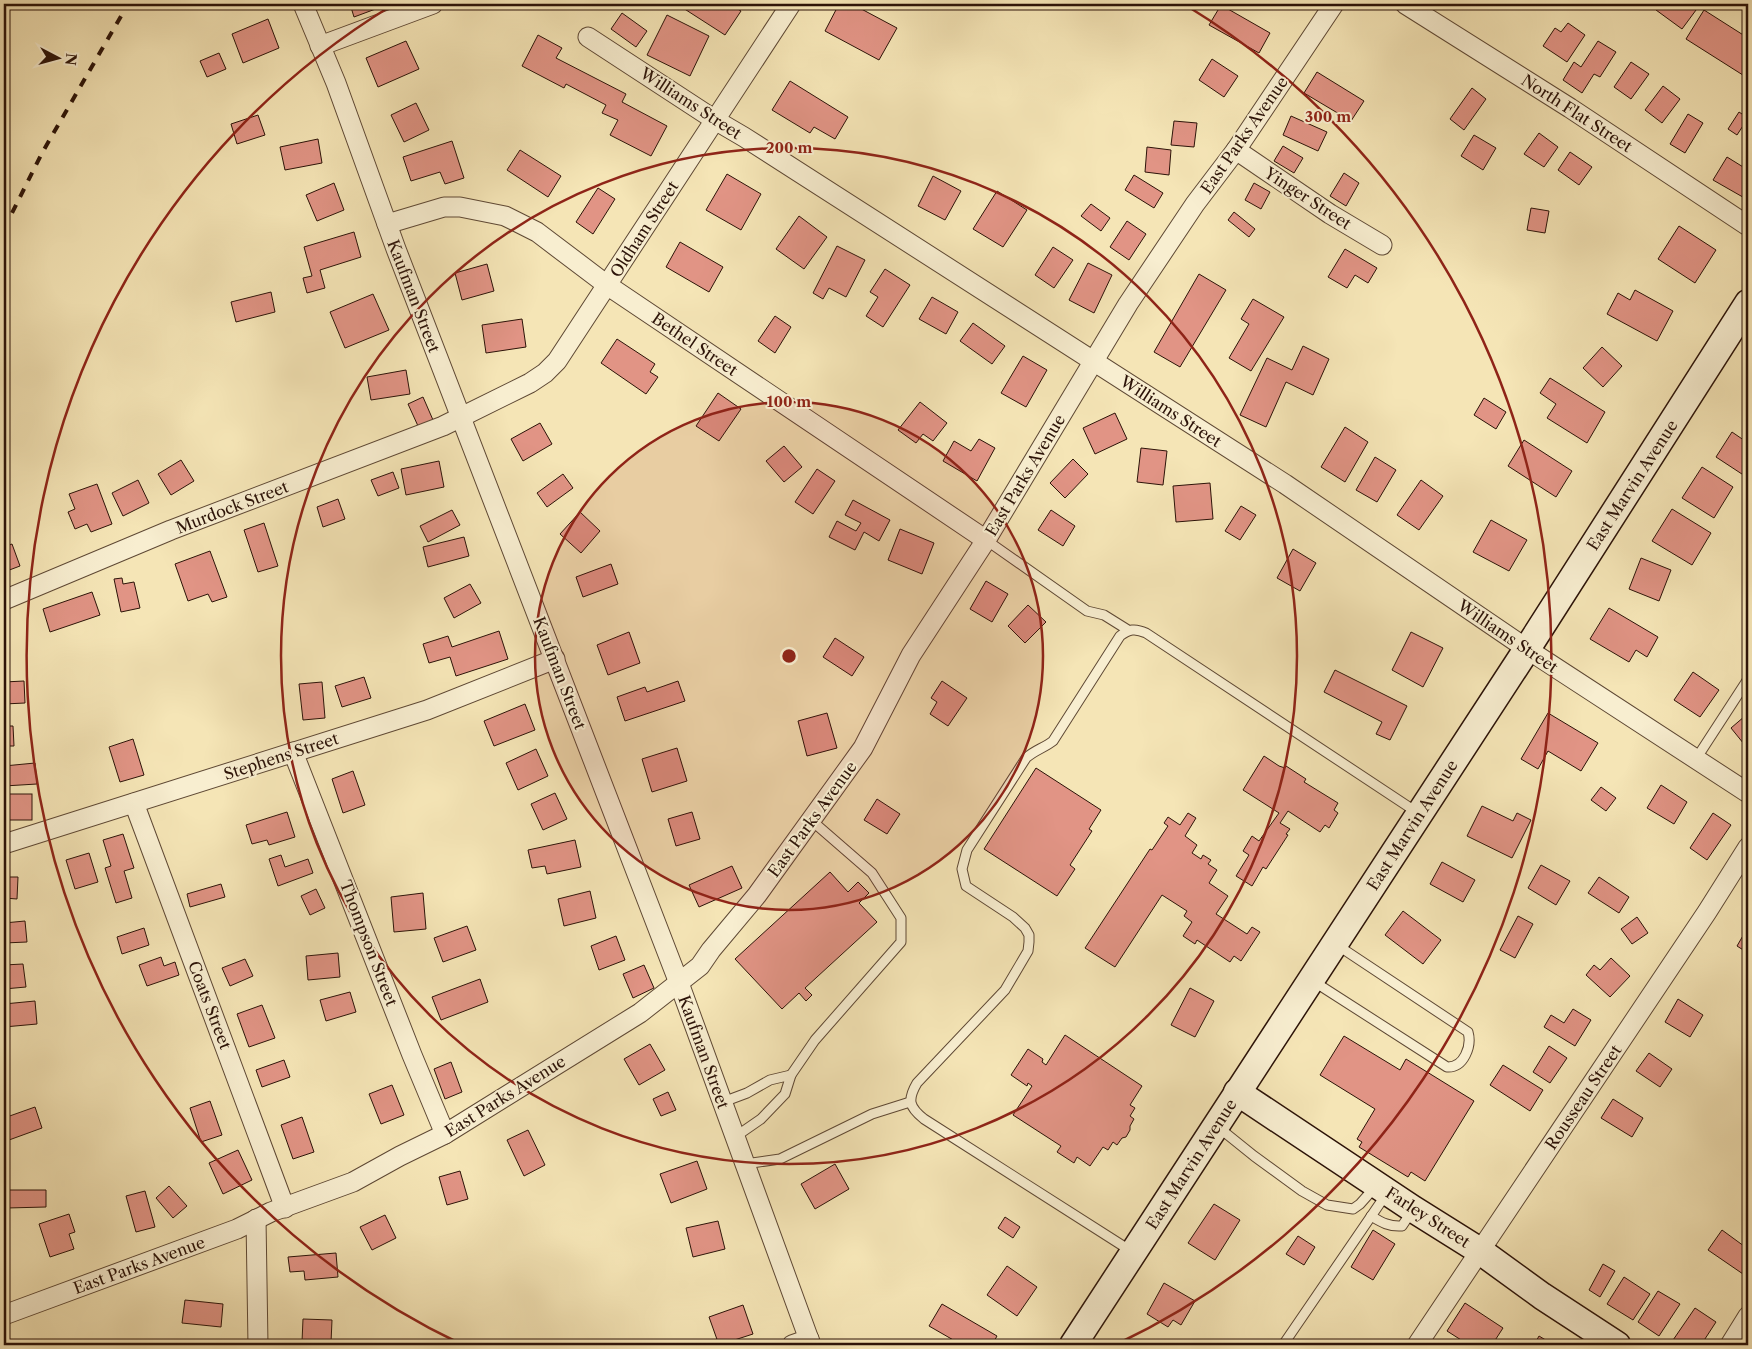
<svg xmlns="http://www.w3.org/2000/svg" width="1752" height="1349" font-family="'Libre Caslon Text',serif">
  <rect width="100%" height="100%" fill="#f5e5b6"/>
  <filter id="stains"><feTurbulence type="fractalNoise" baseFrequency=".004" numOctaves="4"/><feColorMatrix values="0 0 0 0 .2 0 0 0 0 .09 0 0 0 0 .02 0 0 0 .5 -.17"/></filter>
  <radialGradient id="worn" r=".72"><stop offset=".6" stop-color="#630" stop-opacity="0"/><stop offset="1" stop-color="#630" stop-opacity=".3"/></radialGradient>
  <g fill="#e19485" stroke="#2c1308">
    <polygon points="350,4 389,4 354,17"/>
    <polygon points="686,4 729,4 741,11 725,35 683,8"/>
    <polygon points="839,4 852,4 897,28 879,60 825,31"/>
    <polygon points="1661,4 1696,4 1699,6 1682,29 1656,10"/>
    <polygon points="1221,5 1270,33 1259,53 1209,25"/>
    <polygon points="1704,10 1748,38 1748,73 1746,77 1686,39"/>
    <polygon points="622,13 647,31 636,47 611,29"/>
    <polygon points="667,15 709,36 690,76 647,55"/>
    <polygon points="268,19 279,48 243,63 232,34"/>
    <polygon points="1568,23 1585,35 1567,62 1543,46 1555,28 1561,32"/>
    <polygon points="538,35 562,48 556,58 626,94 622,102 667,126 651,156 610,135 618,120 602,113 606,105 566,84 564,88 522,66"/>
    <polygon points="406,41 419,69 378,87 366,58"/>
    <polygon points="1598,41 1616,52 1600,77 1594,74 1582,93 1563,80 1574,62 1581,67"/>
    <polygon points="219,53 226,69 207,77 200,61"/>
    <polygon points="1212,59 1238,76 1224,97 1199,80"/>
    <polygon points="1631,62 1649,74 1631,99 1614,87"/>
    <polygon points="1317,72 1364,101 1351,121 1304,93"/>
    <polygon points="790,81 848,117 835,139 814,127 810,133 772,110"/>
    <polygon points="1663,86 1680,99 1662,123 1645,110"/>
    <polygon points="1472,88 1486,99 1464,130 1450,119"/>
    <polygon points="416,103 429,130 404,142 391,115"/>
    <polygon points="1739,112 1748,118 1737,135 1728,129"/>
    <polygon points="1688,114 1703,123 1685,153 1670,144"/>
    <polygon points="258,115 265,135 237,144 231,124"/>
    <polygon points="1291,116 1327,132 1318,151 1283,135"/>
    <polygon points="1174,121 1197,123 1194,147 1171,145"/>
    <polygon points="1539,133 1558,147 1544,167 1524,154"/>
    <polygon points="1474,135 1496,148 1483,170 1461,156"/>
    <polygon points="318,139 322,163 285,170 280,147"/>
    <polygon points="452,141 464,178 445,184 440,172 411,181 403,157"/>
    <polygon points="1283,146 1303,158 1294,173 1274,161"/>
    <polygon points="1147,147 1171,150 1169,175 1145,172"/>
    <polygon points="520,150 561,176 548,197 507,170"/>
    <polygon points="1570,152 1592,167 1579,185 1558,170"/>
    <polygon points="1727,157 1748,170 1748,200 1713,180"/>
    <polygon points="1344,173 1359,183 1346,206 1330,196"/>
    <polygon points="727,174 761,194 741,230 706,210"/>
    <polygon points="1134,175 1163,193 1154,208 1125,190"/>
    <polygon points="933,176 961,191 945,220 918,206"/>
    <polygon points="334,183 344,210 317,221 306,195"/>
    <polygon points="1254,183 1270,192 1261,209 1245,200"/>
    <polygon points="598,188 615,199 593,234 576,222"/>
    <polygon points="997,191 1027,210 1003,247 973,229"/>
    <polygon points="1091,204 1110,218 1101,231 1081,216"/>
    <polygon points="1531,208 1549,211 1545,233 1527,230"/>
    <polygon points="1234,212 1255,229 1249,237 1228,220"/>
    <polygon points="799,216 827,237 804,269 776,249"/>
    <polygon points="1127,221 1146,234 1129,260 1110,247"/>
    <polygon points="1679,226 1716,250 1695,283 1658,259"/>
    <polygon points="354,232 361,257 320,270 325,288 307,293 303,278 312,276 304,247"/>
    <polygon points="680,242 723,267 709,292 666,267"/>
    <polygon points="837,246 865,260 846,297 829,288 823,299 813,293"/>
    <polygon points="1053,247 1073,260 1054,288 1035,275"/>
    <polygon points="1345,249 1377,268 1368,283 1355,275 1347,288 1328,277"/>
    <polygon points="1088,263 1112,275 1094,313 1069,300"/>
    <polygon points="487,264 494,291 462,300 455,273"/>
    <polygon points="885,269 910,285 883,327 866,316 878,297 870,292"/>
    <polygon points="1199,274 1226,290 1180,367 1154,352"/>
    <polygon points="1635,290 1673,311 1657,341 1607,314 1618,293 1630,300"/>
    <polygon points="271,292 275,312 236,322 231,302"/>
    <polygon points="373,294 389,330 345,348 330,312"/>
    <polygon points="932,297 958,312 946,334 919,319"/>
    <polygon points="1253,299 1284,317 1251,371 1229,358 1249,324 1241,319"/>
    <polygon points="775,316 791,327 775,353 758,341"/>
    <polygon points="522,319 526,347 486,353 482,325"/>
    <polygon points="973,323 1005,346 992,364 960,341"/>
    <polygon points="617,339 655,364 650,372 658,377 646,394 601,363"/>
    <polygon points="1303,346 1329,359 1313,395 1286,382 1266,427 1240,415 1267,358 1292,370"/>
    <polygon points="1602,347 1622,366 1603,387 1583,368"/>
    <polygon points="1023,356 1047,370 1026,407 1001,393"/>
    <polygon points="406,370 410,394 371,400 367,377"/>
    <polygon points="1550,378 1605,412 1587,443 1547,418 1556,404 1540,393"/>
    <polygon points="718,393 741,409 719,441 696,426"/>
    <polygon points="423,397 433,420 418,426 408,404"/>
    <polygon points="1484,398 1506,412 1496,429 1474,415"/>
    <polygon points="920,402 947,423 933,441 923,434 916,443 898,430"/>
    <polygon points="1115,413 1127,439 1095,454 1083,428"/>
    <polygon points="540,423 552,444 523,461 511,439"/>
    <polygon points="1345,427 1368,442 1345,482 1321,467"/>
    <polygon points="1732,432 1748,443 1748,478 1716,457"/>
    <polygon points="979,439 995,448 977,481 943,461 954,441 971,451"/>
    <polygon points="1524,440 1572,471 1556,497 1508,466"/>
    <polygon points="784,446 802,467 784,482 766,461"/>
    <polygon points="1141,448 1167,451 1163,485 1137,482"/>
    <polygon points="1375,457 1396,470 1377,502 1356,490"/>
    <polygon points="1073,459 1088,474 1065,498 1050,483"/>
    <polygon points="181,460 194,481 171,495 158,474"/>
    <polygon points="439,461 444,487 406,495 401,469"/>
    <polygon points="1702,467 1733,487 1714,518 1682,498"/>
    <polygon points="817,469 835,481 813,514 795,502"/>
    <polygon points="393,472 399,488 378,496 371,480"/>
    <polygon points="563,474 573,488 547,507 537,493"/>
    <polygon points="138,480 149,503 123,516 112,493"/>
    <polygon points="1421,480 1443,496 1419,530 1397,515"/>
    <polygon points="1210,483 1213,519 1176,522 1173,486"/>
    <polygon points="97,484 112,524 91,532 87,524 75,529 68,512 75,509 69,494"/>
    <polygon points="338,499 345,519 323,527 317,507"/>
    <polygon points="853,500 890,520 879,541 864,532 855,550 829,537 837,521 856,531 861,523 845,515"/>
    <polygon points="1241,506 1256,515 1240,540 1225,531"/>
    <polygon points="1672,509 1711,533 1692,565 1652,541"/>
    <polygon points="452,510 460,525 428,542 420,526"/>
    <polygon points="1051,510 1075,526 1063,546 1038,530"/>
    <polygon points="580,512 600,531 581,553 560,534"/>
    <polygon points="1491,520 1527,540 1509,571 1473,552"/>
    <polygon points="264,523 278,566 258,572 244,530"/>
    <polygon points="900,529 934,543 922,574 888,560"/>
    <polygon points="464,537 469,556 428,567 423,547"/>
    <polygon points="12,544 20,566 4,572 4,547"/>
    <polygon points="1293,549 1316,563 1300,591 1277,578"/>
    <polygon points="210,551 227,597 212,602 208,594 188,601 175,564"/>
    <polygon points="1641,558 1671,570 1659,601 1629,589"/>
    <polygon points="611,564 618,584 583,597 576,577"/>
    <polygon points="122,578 123,584 134,582 140,608 121,612 114,579"/>
    <polygon points="986,581 1008,594 992,622 970,609"/>
    <polygon points="470,584 481,603 454,618 444,598"/>
    <polygon points="92,592 100,615 50,632 43,609"/>
    <polygon points="1028,605 1046,622 1025,643 1008,626"/>
    <polygon points="1609,608 1658,637 1647,657 1636,650 1629,662 1590,639"/>
    <polygon points="499,631 508,659 456,676 450,657 429,663 423,644 448,636 452,647"/>
    <polygon points="629,632 640,663 608,675 597,645"/>
    <polygon points="1411,632 1443,648 1423,687 1392,670"/>
    <polygon points="835,638 864,657 852,676 823,657"/>
    <polygon points="1335,670 1407,706 1390,740 1376,734 1382,722 1324,692"/>
    <polygon points="1693,672 1719,690 1700,717 1674,700"/>
    <polygon points="364,677 371,698 342,707 335,686"/>
    <polygon points="24,681 25,703 4,704 4,682"/>
    <polygon points="678,681 685,701 625,721 617,697 645,687 647,692"/>
    <polygon points="942,681 967,698 948,726 930,714 937,702 931,698"/>
    <polygon points="322,682 325,718 303,720 299,684"/>
    <polygon points="525,704 535,730 494,746 484,721"/>
    <polygon points="827,713 837,748 807,756 798,721"/>
    <polygon points="1548,713 1598,743 1581,771 1548,751 1538,769 1521,759"/>
    <polygon points="1745,716 1748,719 1748,749 1731,728"/>
    <polygon points="4,726 13,726 14,746 4,746"/>
    <polygon points="133,739 144,775 120,782 109,747"/>
    <polygon points="677,748 687,781 652,792 642,759"/>
    <polygon points="536,749 548,776 518,790 506,763"/>
    <polygon points="1264,756 1279,766 1285,768 1286,766 1306,779 1304,782 1338,803 1334,810 1338,813 1329,828 1325,825 1320,832 1288,811 1280,823 1290,829 1286,834 1288,835 1266,869 1263,867 1252,886 1236,876 1249,855 1243,851 1252,836 1259,841 1279,813 1243,790"/>
    <polygon points="35,763 37,784 4,786 4,766"/>
    <polygon points="1036,768 1101,810 1089,829 1092,831 1070,865 1075,869 1057,896 984,849"/>
    <polygon points="353,771 365,805 343,813 332,779"/>
    <polygon points="1661,785 1687,802 1674,824 1647,808"/>
    <polygon points="1601,787 1616,798 1606,811 1591,800"/>
    <polygon points="555,793 567,819 543,830 531,804"/>
    <rect x="4" y="794" width="28" height="26"/>
    <polygon points="877,799 900,814 887,834 864,820"/>
    <polygon points="1482,806 1513,821 1517,813 1531,820 1512,858 1467,836"/>
    <polygon points="287,812 295,837 269,845 267,840 252,844 246,825"/>
    <polygon points="692,812 700,839 676,846 668,819"/>
    <polygon points="1188,813 1196,818 1185,836 1197,845 1192,853 1201,859 1203,855 1211,860 1208,864 1217,870 1209,883 1228,896 1216,914 1247,934 1252,927 1260,932 1241,961 1234,956 1230,962 1197,940 1195,944 1183,936 1192,922 1184,916 1187,911 1162,895 1115,967 1085,948 1150,849 1152,850 1168,826 1164,823 1168,817 1180,825"/>
    <polygon points="1713,813 1731,825 1707,860 1690,848"/>
    <polygon points="123,834 134,868 124,871 132,898 116,903 105,868 111,866 103,840"/>
    <polygon points="575,840 581,867 547,874 545,866 532,868 528,850"/>
    <polygon points="89,853 98,882 75,889 66,860"/>
    <polygon points="281,855 285,867 308,859 313,873 278,886 269,859"/>
    <polygon points="1442,862 1475,880 1463,902 1430,884"/>
    <polygon points="1541,865 1570,881 1556,905 1528,888"/>
    <polygon points="732,866 742,888 699,907 689,885"/>
    <polygon points="830,872 848,892 858,882 869,893 859,903 877,922 805,988 812,995 806,1001 799,993 782,1009 735,959"/>
    <polygon points="4,877 18,877 17,899 4,898"/>
    <polygon points="1599,877 1629,897 1619,913 1588,893"/>
    <polygon points="221,884 225,897 190,907 187,894"/>
    <polygon points="316,889 325,908 310,915 301,896"/>
    <polygon points="590,891 596,918 564,926 558,899"/>
    <polygon points="423,893 426,929 394,932 391,897"/>
    <polygon points="1403,911 1441,940 1423,964 1385,935"/>
    <polygon points="1518,916 1533,924 1515,958 1500,950"/>
    <polygon points="1637,917 1648,933 1632,944 1621,929"/>
    <polygon points="25,921 27,942 4,943 4,923"/>
    <polygon points="467,926 476,950 443,962 434,938"/>
    <polygon points="1748,927 1748,953 1737,946"/>
    <polygon points="144,928 149,945 122,954 117,937"/>
    <polygon points="616,936 625,960 599,970 591,946"/>
    <polygon points="338,953 340,977 308,980 306,956"/>
    <polygon points="161,957 164,966 175,962 179,975 147,986 139,965"/>
    <polygon points="1611,958 1630,976 1610,997 1586,975 1594,965 1600,970"/>
    <polygon points="245,959 253,976 230,986 222,968"/>
    <polygon points="23,964 26,987 4,989 4,965"/>
    <polygon points="644,965 654,988 633,998 623,974"/>
    <polygon points="480,979 488,1002 441,1020 432,997"/>
    <polygon points="1190,988 1214,1001 1195,1037 1171,1025"/>
    <polygon points="350,992 356,1012 326,1021 320,1000"/>
    <polygon points="1678,999 1703,1015 1690,1037 1665,1022"/>
    <polygon points="35,1001 37,1024 4,1027 4,1004"/>
    <polygon points="262,1005 275,1038 249,1047 237,1014"/>
    <polygon points="1573,1009 1591,1020 1575,1046 1544,1027 1551,1015 1564,1023"/>
    <polygon points="1065,1035 1142,1086 1130,1105 1135,1108 1130,1116 1134,1119 1130,1126 1130,1130 1126,1137 1122,1138 1117,1145 1113,1142 1108,1150 1103,1147 1090,1166 1077,1157 1074,1163 1057,1152 1061,1146 1013,1115 1032,1086 1028,1083 1027,1086 1011,1075 1028,1049 1043,1059 1042,1062 1046,1065"/>
    <polygon points="1344,1036 1400,1070 1406,1059 1474,1101 1425,1181 1411,1172 1408,1177 1359,1147 1362,1142 1357,1139 1375,1109 1320,1075"/>
    <polygon points="650,1044 665,1070 639,1085 624,1059"/>
    <polygon points="1549,1046 1567,1058 1550,1083 1533,1072"/>
    <polygon points="1649,1053 1672,1069 1660,1087 1636,1071"/>
    <polygon points="284,1060 290,1077 262,1087 256,1070"/>
    <polygon points="451,1062 462,1092 445,1099 434,1069"/>
    <polygon points="1503,1065 1543,1090 1530,1111 1490,1085"/>
    <polygon points="392,1085 404,1115 381,1124 369,1094"/>
    <polygon points="668,1092 676,1110 661,1116 653,1099"/>
    <polygon points="1613,1099 1643,1118 1632,1137 1601,1118"/>
    <polygon points="210,1101 222,1135 201,1142 190,1108"/>
    <polygon points="35,1107 42,1128 9,1140 4,1124 4,1118"/>
    <polygon points="302,1117 314,1152 293,1159 281,1125"/>
    <polygon points="528,1130 545,1165 524,1176 507,1140"/>
    <polygon points="238,1150 252,1180 223,1194 209,1163"/>
    <polygon points="697,1161 707,1189 671,1203 660,1174"/>
    <polygon points="835,1164 849,1189 815,1209 801,1184"/>
    <polygon points="460,1171 468,1199 447,1205 439,1177"/>
    <polygon points="169,1186 187,1206 173,1218 156,1198"/>
    <polygon points="7,1190 46,1190 46,1207 7,1208"/>
    <polygon points="145,1191 155,1227 136,1232 126,1196"/>
    <polygon points="1214,1204 1240,1220 1215,1260 1188,1243"/>
    <polygon points="69,1214 75,1232 69,1234 74,1249 50,1257 39,1224"/>
    <polygon points="385,1215 396,1238 372,1250 360,1227"/>
    <polygon points="1005,1217 1020,1227 1013,1238 998,1228"/>
    <polygon points="718,1221 725,1249 693,1257 686,1228"/>
    <polygon points="1373,1230 1395,1244 1373,1280 1351,1267"/>
    <polygon points="1722,1230 1748,1249 1748,1266 1743,1274 1708,1250"/>
    <polygon points="1298,1236 1315,1247 1304,1265 1286,1254"/>
    <polygon points="336,1253 338,1277 305,1280 304,1271 290,1272 288,1257"/>
    <polygon points="1603,1264 1615,1271 1600,1297 1589,1290"/>
    <polygon points="1007,1266 1037,1287 1017,1316 987,1295"/>
    <polygon points="1624,1277 1650,1294 1633,1320 1607,1304"/>
    <polygon points="1164,1283 1195,1301 1181,1325 1173,1320 1168,1327 1147,1314"/>
    <polygon points="1658,1291 1680,1304 1659,1336 1638,1322"/>
    <polygon points="185,1300 223,1304 221,1327 182,1323"/>
    <polygon points="1465,1303 1503,1328 1492,1345 1469,1345 1447,1331"/>
    <polygon points="942,1304 997,1336 992,1345 962,1345 929,1326"/>
    <polygon points="743,1305 753,1334 719,1345 709,1317"/>
    <polygon points="1695,1308 1716,1322 1701,1345 1674,1345 1671,1343"/>
    <polygon points="303,1319 332,1320 331,1343 302,1342"/>
    <polygon points="1539,1336 1554,1345 1534,1345"/>
  </g>
  <g fill="none" stroke-linecap="round" stroke-linejoin="round">
    <defs>
      <g id="lane">
        <polyline points="986,540 1087,611 1104,615 1128,630"/>
        <polyline points="1696,759 1748,679"/>
        <path d="M1313,981L1447,1067C1464,1068 1472,1046 1468,1032L1337,945"/>
        <polyline points="791,1075 815,1040 901,942 901,918 872,873 811,820"/>
        <polyline points="723,1102 747,1093 770,1080 791,1075 785,1094 761,1119 735,1137"/>
        <polyline points="1218,1127 1254,1156 1302,1191 1327,1205 1353,1209 1360,1204 1375,1187"/>
        <polyline points="745,1164 780,1159 872,1114 910,1102"/>
        <path d="M1371,1216C1381,1222 1389,1227 1402,1226L1412,1211"/>
        <path d="M1131,1251L924,1119C909,1107 907,1100 917,1083L1005,990L1028,951L1029,942V935L1025,928L1013,917L966,886L962,869L967,850L1026,758C1035,750 1044,748 1053,741L1120,636C1129,629 1135,628 1146,633L1418,813"/>
        <polyline points="1283,1345 1387,1193"/>
      </g>
      <g id="street">
        <polyline points="303,4 336,83 396,249 679,983 811,1345"/>
        <polyline points="1405,4 1570,108 1748,226"/>
        <polyline points="588,37 715,120 744,137 1285,484 1527,649 1748,793"/>
        <polyline points="320,46 433,4"/>
        <polyline points="1236,150 1330,214 1382,245"/>
        <polyline points="387,224 444,207 460,207 505,216 537,232 607,285 986,540"/>
        <polyline points="4,600 171,530 443,426 530,383 545,373 557,361 791,4"/>
        <polyline points="293,752 412,1055 445,1134"/>
        <polyline points="134,803 285,1208"/>
        <polyline points="4,844 427,710 555,659"/>
        <polyline points="256,1219 258,1345"/>
        <polyline points="4,1315 237,1229 271,1212 353,1182 400,1156 445,1134 640,1013 700,966 711,950 757,895 863,748 911,655 986,540 1128,304 1195,204 1236,150 1334,4"/>
        <polyline points="792,1345 809,1339"/>
        <polyline points="1417,1345 1707,912 1748,847"/>
        <polyline points="1730,1345 1748,1316"/>
      </g>
      <g id="secondary">
        <polyline points="1237,1092 1413,1209 1480,1251 1542,1296 1617,1345"/>
        <polyline points="1073,1345 1527,649 1748,303"/>
      </g>
    </defs>
    <use href="#lane" stroke="#5e4834" stroke-width="11"/>
    <use href="#street" stroke="#5e4834" stroke-width="21"/>
    <use href="#secondary" stroke="#2c1308" stroke-width="29"/>
    <use href="#lane" stroke="#f8eed0" stroke-width="9"/>
    <use href="#street" stroke="#f8eed0" stroke-width="19"/>
    <use href="#secondary" stroke="#f8eed0" stroke-width="26"/>
    <polyline stroke="#2c1308" stroke-width="4" stroke-dasharray="9 9" stroke-linecap="butt" points="4,229 42,153 128,4"/>
  </g>
  <circle cx="789" cy="656" r="254" fill="#8f2418" fill-opacity=".12"/>
  <g fill="none" stroke="#8f2418" stroke-width="2.5">
    <circle cx="789" cy="656" r="254"/>
    <circle cx="789" cy="656" r="508"/>
    <path d="M461 1344A762 762 0 0 1 391 6M1187 6A762 762 0 0 1 1117 1344"/>
  </g>
  <g text-anchor="middle" dominant-baseline="central" stroke-width="4" stroke-linejoin="round" paint-order="stroke">
    <g font-size="16" fill="#2c1308" stroke="#f8eed0">
      <text transform="translate(691 103) rotate(33)">Williams Street</text>
      <text transform="translate(1577 113) rotate(33)">North Flat Street</text>
      <text transform="translate(1244 135) rotate(-55)">East Parks Avenue</text>
      <text transform="translate(1308 198) rotate(33)">Yinger Street</text>
      <text transform="translate(644 229) rotate(-57)">Oldham Street</text>
      <text transform="translate(414 296) rotate(69)">Kaufman Street</text>
      <text transform="translate(695 344) rotate(34)">Bethel Street</text>
      <text transform="translate(1171 411) rotate(33)">Williams Street</text>
      <text transform="translate(1025 475) rotate(-59)">East Parks Avenue</text>
      <text transform="translate(1632 485) rotate(-57)">East Marvin Avenue</text>
      <text transform="translate(232 507) rotate(-21)">Murdock Street</text>
      <text transform="translate(1508 636) rotate(34)">Williams Street</text>
      <text transform="translate(560 673) rotate(69)">Kaufman Street</text>
      <text transform="translate(281 756) rotate(-18)">Stephens Street</text>
      <text transform="translate(812 819) rotate(-54)">East Parks Avenue</text>
      <text transform="translate(1412 825) rotate(-57)">East Marvin Avenue</text>
      <text transform="translate(369 943) rotate(69)">Thompson Street</text>
      <text transform="translate(210 1005) rotate(69)">Coats Street</text>
      <text transform="translate(704 1052) rotate(70)">Kaufman Street</text>
      <text transform="translate(505 1096) rotate(-32)">East Parks Avenue</text>
      <text transform="translate(1583 1097) rotate(-56)">Rousseau Street</text>
      <text transform="translate(1191 1164) rotate(-57)">East Marvin Avenue</text>
      <text transform="translate(1428 1217) rotate(33)">Farley Street</text>
      <text transform="translate(139 1265) rotate(-20)">East Parks Avenue</text>
    </g>
  </g>
  <circle cx="789" cy="656" r="8" fill="#8f2418" stroke="#f8eed0" stroke-width="2.5"/>
  <g font-size="15" text-anchor="middle" font-weight="bold" fill="#8f2418" stroke="#f8eed0" stroke-width="4" stroke-linejoin="round" paint-order="stroke">
    <text x="1328" y="122">300 m</text>
    <text x="789" y="153">200 m</text>
    <text x="789" y="407">100 m</text>
  </g>
  <rect width="1752" height="1349" fill="none" stroke="#f5e5b6" stroke-width="20"/>
  <rect x="5" y="5" width="1742" height="1339" fill="none" stroke="#2c1308" stroke-width="2.5"/>
  <rect x="10" y="10" width="1732" height="1329" fill="none" stroke="#2c1308"/>
  <g transform="translate(58 58) rotate(96)" stroke="#f8eed0" stroke-width="4" paint-order="stroke">
  <path d="M0-4L9 19L0 12L-9 19Z" fill="#2c1308"/>
  <text y="-8" font-size="14" font-weight="bold" text-anchor="middle" fill="#2c1308">N</text>
  </g>
  <rect width="100%" height="100%" filter="url(#stains)"/>
  <rect width="100%" height="100%" fill="url(#worn)"/>
</svg>
